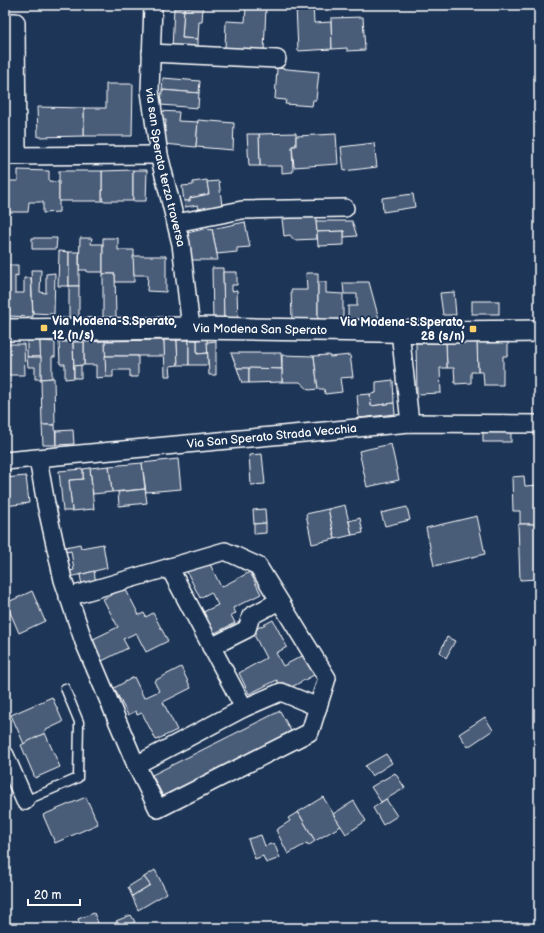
<svg xmlns="http://www.w3.org/2000/svg" width="544" height="933" font-family="'Balsamiq Sans',sans-serif">
  <rect width="100%" height="100%" fill="#1d3557"/>
  <filter id="ink" filterUnits="userSpaceOnUse"><feTurbulence type="fractalNoise" baseFrequency=".025" numOctaves="2"/><feDisplacementMap in="SourceGraphic" scale="8" xChannelSelector="R" yChannelSelector="G"/><feConvolveMatrix kernelMatrix="1 2 1 2 8 2 1 2 1" color-interpolation-filters="sRGB"/></filter>
  <g filter="url(#ink)">
    <g fill="#4a5d79" stroke="#fff">
      <polygon points="313,5 314,23 331,22 332,49 298,51 296,6"/>
      <polygon points="203,7 202,22 199,22 198,39 182,38 184,8"/>
      <polygon points="246,7 266,8 264,51 225,49 226,21 245,22"/>
      <polygon points="174,8 184,8 182,38 198,39 198,50 172,49"/>
      <polygon points="363,17 365,50 347,51 347,48 332,49 331,18"/>
      <polygon points="277,68 319,72 316,100 313,100 312,106 285,104 286,100 275,99"/>
      <polygon points="163,78 200,81 199,93 162,90"/>
      <polygon points="106,84 133,84 132,136 84,136 84,108 106,108"/>
      <polygon points="162,90 199,93 198,108 161,105"/>
      <polygon points="37,107 84,108 84,136 38,137"/>
      <polygon points="158,111 179,112 178,121 198,122 196,147 164,144 166,120 158,120"/>
      <polygon points="198,120 234,123 233,150 196,147"/>
      <polygon points="296,133 296,146 292,146 293,172 282,173 282,166 260,166 259,134"/>
      <polygon points="247,134 259,134 260,166 249,166"/>
      <polygon points="336,134 338,164 294,167 292,146 296,146 296,136"/>
      <polygon points="374,143 377,167 344,171 341,147"/>
      <polygon points="18,170 49,171 49,181 59,182 59,212 43,213 43,202 29,202 28,212 7,212 6,181 18,181"/>
      <polygon points="133,170 133,201 102,201 102,171"/>
      <polygon points="133,170 147,170 146,201 133,201"/>
      <rect x="59" y="171" width="43" height="30"/>
      <polygon points="207,180 209,194 190,198 190,201 184,201 182,186 193,185 193,182"/>
      <polygon points="219,181 222,206 199,209 198,205 185,207 184,201 190,201 190,198 209,194 207,182"/>
      <polygon points="413,194 415,207 383,212 382,198"/>
      <polygon points="316,216 317,239 294,240 290,235 284,236 282,219"/>
      <polygon points="316,221 352,221 357,236 344,237 344,231 317,232"/>
      <polygon points="245,222 250,247 237,248 237,252 217,254 212,229"/>
      <polygon points="208,228 209,230 212,229 218,260 192,260 187,233"/>
      <rect x="5" y="231" width="3" height="19"/>
      <polygon points="344,231 344,245 318,246 317,232"/>
      <polygon points="32,238 57,238 56,249 32,249"/>
      <polygon points="80,238 92,238 91,244 103,244 103,272 87,272 87,270 79,270"/>
      <polygon points="103,238 118,238 118,250 134,250 134,282 115,282 115,274 103,274"/>
      <polygon points="59,251 69,252 69,286 58,286"/>
      <rect x="69" y="252" width="10" height="34"/>
      <polygon points="133,256 166,256 166,292 147,291 148,275 134,275"/>
      <polygon points="8,265 18,265 18,276 15,275 15,293 24,293 24,278 31,278 33,317 7,316"/>
      <rect x="5" y="268" width="2" height="48"/>
      <polygon points="212,268 223,268 224,320 213,321"/>
      <polygon points="31,270 41,270 40,292 46,293 46,274 55,273 54,314 33,313"/>
      <polygon points="223,272 237,272 237,285 232,285 232,291 237,290 238,320 224,320"/>
      <polygon points="306,273 318,273 318,320 292,320 291,290 307,290"/>
      <polygon points="103,274 115,274 116,317 103,317"/>
      <polygon points="318,282 326,282 326,293 343,294 343,319 318,320"/>
      <polygon points="357,282 369,282 379,319 348,319 348,306 357,306 357,294 344,294 343,283 357,283"/>
      <rect x="69" y="286" width="10" height="31"/>
      <polygon points="454,292 456,315 443,315 440,293"/>
      <rect x="472" y="301" width="27" height="13"/>
      <polygon points="207,339 208,353 197,354 197,340"/>
      <polygon points="164,340 165,356 105,356 105,341"/>
      <polygon points="164,340 177,340 178,365 170,366 171,376 165,376"/>
      <polygon points="177,340 189,340 189,365 178,365"/>
      <polygon points="189,340 197,340 197,354 208,353 208,365 189,365"/>
      <polygon points="27,341 40,341 41,357 27,357"/>
      <polygon points="40,341 55,342 55,357 52,357 52,378 41,379"/>
      <polygon points="105,341 106,377 96,378 96,365 84,365 84,342"/>
      <polygon points="216,341 216,375 209,375 207,342"/>
      <polygon points="59,342 73,342 74,378 65,379 65,364 60,364"/>
      <polygon points="73,342 84,342 84,365 74,366"/>
      <polygon points="477,342 508,342 508,356 503,356 503,385 484,385 483,372 478,372"/>
      <polygon points="477,342 478,372 471,372 471,383 455,384 454,368 447,368 446,343"/>
      <polygon points="416,343 446,343 447,368 440,368 441,393 417,394"/>
      <polygon points="5,344 24,344 25,375 5,375"/>
      <polygon points="231,353 281,353 282,369 237,368"/>
      <polygon points="282,355 314,356 318,389 309,390 300,382 282,382"/>
      <polygon points="329,355 330,357 350,355 353,377 340,378 342,392 325,394 324,389 318,389 314,356"/>
      <polygon points="105,356 138,356 138,377 130,377 130,370 113,370 113,377 106,377"/>
      <polygon points="27,357 41,357 41,379 35,379 35,367 28,367"/>
      <polygon points="81,365 81,378 74,378 74,366"/>
      <polygon points="237,368 249,368 249,383 242,383"/>
      <polygon points="249,368 282,369 282,382 249,383"/>
      <polygon points="52,378 54,378 55,425 42,425 41,379"/>
      <polygon points="393,380 394,403 371,406 370,394 376,393 376,382"/>
      <polygon points="370,394 371,406 394,403 395,414 359,418 357,395"/>
      <polygon points="42,425 55,425 56,445 43,445"/>
      <rect x="483" y="429" width="28" height="13"/>
      <polygon points="73,430 74,444 56,445 56,431"/>
      <polygon points="391,444 399,480 367,487 359,451"/>
      <polygon points="262,454 265,484 251,485 249,455"/>
      <polygon points="178,459 181,489 146,492 142,463"/>
      <polygon points="142,463 145,489 112,492 109,466"/>
      <polygon points="109,466 112,492 93,494 90,468"/>
      <polygon points="90,468 94,509 72,511 69,480 83,479 83,469"/>
      <polygon points="83,469 83,479 69,480 72,511 63,511 59,471"/>
      <polygon points="26,476 29,503 5,506 5,478"/>
      <polygon points="524,476 525,486 537,485 538,495 539,495 539,524 520,524 520,511 513,511 512,477"/>
      <polygon points="145,489 147,503 119,506 118,492"/>
      <polygon points="345,505 352,535 335,539 328,509"/>
      <polygon points="407,507 410,520 385,526 381,513"/>
      <polygon points="265,509 266,523 254,524 253,510"/>
      <polygon points="328,509 335,539 312,544 306,514"/>
      <polygon points="477,516 485,554 434,566 426,528"/>
      <polygon points="360,518 363,533 352,535 349,521"/>
      <polygon points="266,523 266,533 254,534 254,524"/>
      <polygon points="520,524 539,524 539,579 520,580 518,525"/>
      <polygon points="80,544 81,548 103,544 107,568 66,578 65,572 74,570 71,551 61,553 60,548"/>
      <polygon points="208,560 221,587 250,572 261,594 233,608 236,613 231,615 235,623 207,637 197,615 218,605 211,592 200,598 186,570"/>
      <polygon points="94,571 96,583 82,585 80,575"/>
      <polygon points="125,588 139,615 144,613 146,617 153,613 168,641 146,652 136,633 123,639 128,648 100,662 89,641 118,627 103,599"/>
      <polygon points="32,591 45,621 19,633 6,603"/>
      <polygon points="273,620 287,647 276,653 283,666 304,655 314,675 286,690 282,683 279,685 277,680 249,694 239,673 266,658 252,631"/>
      <polygon points="447,637 455,641 446,658 440,652"/>
      <polygon points="181,667 191,688 163,702 177,730 156,740 142,713 137,715 136,711 128,715 114,688 134,677 144,698 159,691 154,681"/>
      <polygon points="52,697 63,722 44,731 45,733 24,744 11,715"/>
      <polygon points="280,711 291,731 163,796 152,775"/>
      <polygon points="485,717 493,730 468,747 459,734"/>
      <polygon points="45,733 60,767 35,778 21,745"/>
      <polygon points="386,754 392,763 372,776 365,766"/>
      <polygon points="395,773 405,788 381,802 371,787"/>
      <polygon points="86,797 98,824 55,843 43,815"/>
      <polygon points="323,797 341,826 315,841 298,812"/>
      <polygon points="386,799 397,816 383,825 373,808"/>
      <polygon points="354,801 366,821 346,834 333,814"/>
      <polygon points="298,812 315,841 308,846 307,843 288,854 276,830 290,821 288,818"/>
      <polygon points="261,835 265,846 274,843 280,858 266,863 263,856 255,859 248,839"/>
      <polygon points="155,870 167,893 138,910 132,896 150,885 144,877"/>
      <polygon points="144,877 150,885 132,896 128,887"/>
      <polygon points="94,913 100,928 81,928 78,919"/>
      <polygon points="131,915 135,922 122,928 119,928 116,921"/>
    </g>
    <g fill="none" stroke-linecap="round" stroke-linejoin="round">
      <defs>
        <polyline id="service" points="25,801 78,778 79,722 65,688"/>
        <g id="minor">
          <path id="s1" d="M153,5L150,91L159,155L181,244L191,328"/>
          <polyline points="5,22 16,22 17,156"/>
          <polyline points="151,53 277,59"/>
          <polyline points="5,156 159,155"/>
          <polyline points="176,223 242,210 345,208"/>
          <polyline points="400,331 410,423"/>
          <polyline points="38,459 46,504 63,580 84,642 136,765 158,809 310,732 327,678 258,566 225,551 68,597"/>
          <path id="s2" d="M5,461L410,423L539,424"/>
          <polyline points="169,567 244,708"/>
          <polyline points="211,647 247,629 251,616 279,601"/>
          <polyline points="5,755 25,801"/>
          <polyline points="136,765 244,708 281,692 318,707"/>
        </g>
        <g id="tertiary">
          <path id="s3" d="M5,330L191,328L444,332L539,331"/>
        </g>
      </defs>
      <use href="#service" stroke="#fff" stroke-width="11"/>
      <use href="#minor" stroke="#fff" stroke-width="20"/>
      <use href="#tertiary" stroke="#fff" stroke-width="24"/>
      <use href="#service" stroke="#1d3557" stroke-width="8"/>
      <use href="#minor" stroke="#1d3557" stroke-width="17"/>
      <use href="#tertiary" stroke="#1d3557" stroke-width="21"/>
    </g>
  </g>
  <g fill="#ffd166" stroke="#1d3557" stroke-width="1.5">
    <rect x="40" y="324" width="8" height="8" rx="2"/>
    <rect x="469" y="325" width="8" height="8" rx="2"/>
  </g>
  <g text-anchor="middle" dominant-baseline="central" stroke-width="3.5" stroke-linejoin="round" paint-order="stroke">
    <g font-size="12" fill="#fff" stroke="#1d3557">
      <text stroke="none"><textPath href="#s1" startOffset="164">via san Sperato terza traversa</textPath></text>
      <text stroke="none"><textPath href="#s3" startOffset="255">Via Modena San Sperato</textPath></text>
      <text stroke="none"><textPath href="#s2" startOffset="268">Via San Sperato Strada Vecchia</textPath></text>
    </g>
    <g font-size="12" font-weight="bold" fill="#fff" stroke="#1d3557" text-anchor="start">
      <text x="52" y="321">Via Modena-S.Sperato,<tspan x="52" dy="14">12 (n/s)</tspan></text>
      <text x="465" y="322" text-anchor="end">Via Modena-S.Sperato,<tspan x="465" dy="14">28 (s/n)</tspan></text>
    </g>
  </g>
  <rect width="544" height="933" fill="none" stroke="#1d3557" stroke-width="20"/>
  <rect x="10" y="10" width="524" height="913" fill="none" stroke="#fff" stroke-width="1.5" filter="url(#ink)"/>
  <path d="M28 899v6h52v-6" fill="none" stroke="#ffffff" stroke-width="2"/>
  <text x="34" y="899" font-size="12" fill="#ffffff" stroke="#1d3557" stroke-width="3" paint-order="stroke">20 m</text>
</svg>
